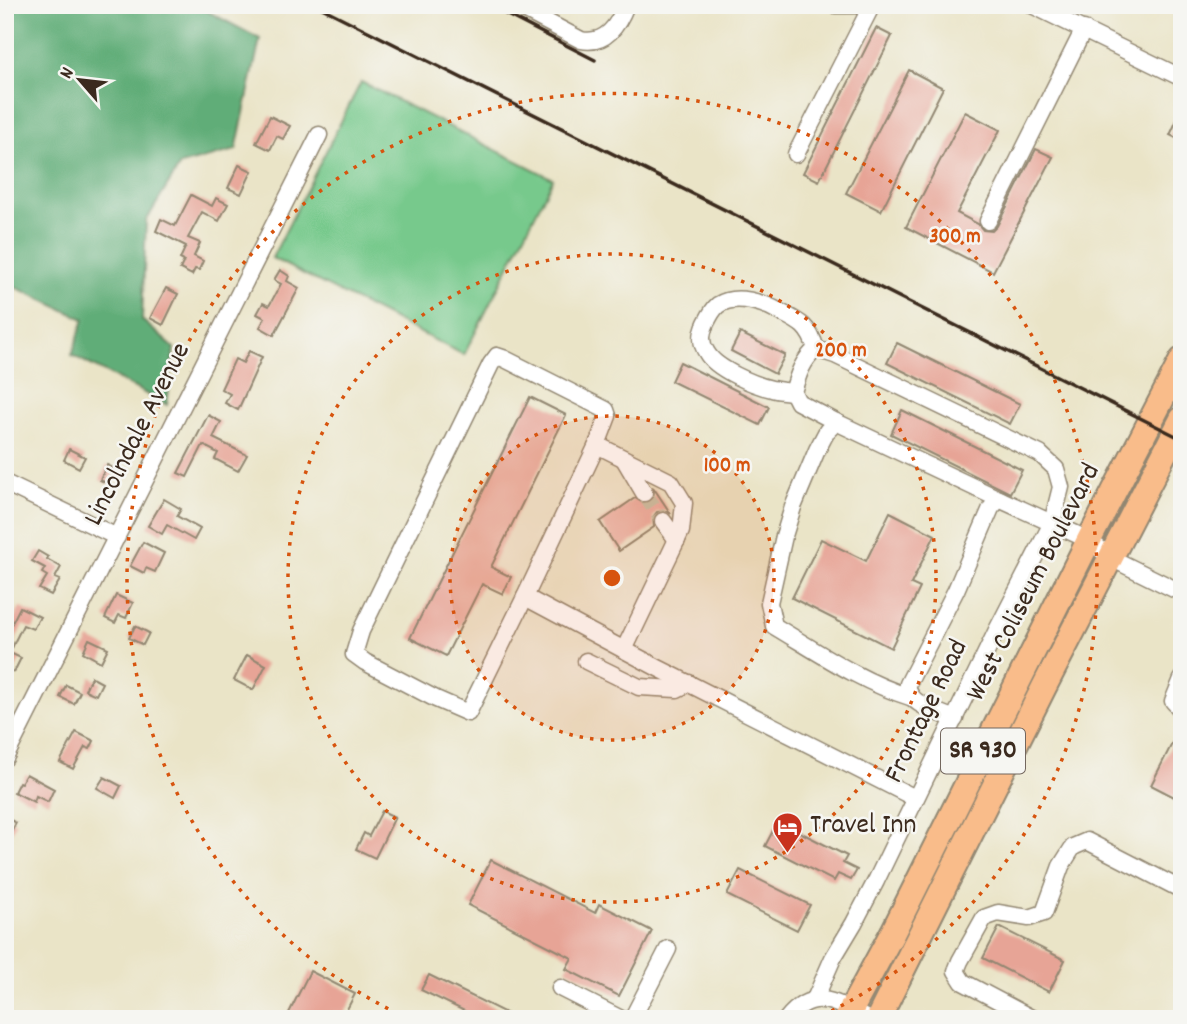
<svg xmlns="http://www.w3.org/2000/svg" width="1187" height="1024" font-family="Dekko,sans-serif">
  <rect width="100%" height="100%" fill="#f6f6f2"/>
  <filter id="ink" filterUnits="userSpaceOnUse"><feTurbulence type="fractalNoise" baseFrequency=".0143" numOctaves="2"/><feDisplacementMap in="SourceGraphic" scale="14" xChannelSelector="R" yChannelSelector="G"/><feConvolveMatrix kernelMatrix="1 2 1 2 8 2 1 2 1" color-interpolation-filters="sRGB"/></filter>
  <filter id="wash" filterUnits="userSpaceOnUse"><feTurbulence type="fractalNoise" baseFrequency=".00686" numOctaves="4" result="noise"/><feDisplacementMap in="SourceGraphic" scale="28" xChannelSelector="R" yChannelSelector="G"/><feGaussianBlur stdDeviation="1.57" result="paint"/><feColorMatrix in="noise" values="0 0 0 0 0 0 0 0 0 0 0 0 0 0 0 0 0 1.4 0 .05"/><feComposite in="paint" operator="in"/></filter>
  <g filter="url(#wash)">
    <rect width="100%" height="100%" fill="#eae4c7"/>
    <polygon fill="#77c98c" stroke="#597a55" stroke-width="2" points="361,82 553,179 464,355 272,258"/>
    <polygon fill="#61ad78" stroke="#4e6c4b" stroke-width="2" points="5,5 196,5 260,39 236,150 180,165 146,221 142,320 174,348 167,405 72,355 84,319 15,287 5,307"/>
    <g id="blocks">
      <g fill="#e7a496">
        <polygon points="876,28 892,36 819,181 803,173"/>
        <polygon points="909,70 943,88 881,211 846,193"/>
        <polygon points="1182,109 1182,141 1170,135"/>
        <polygon points="965,112 1000,130 957,213 978,224 983,230 992,231 997,226 1036,149 1053,157 993,272 906,227"/>
        <polygon points="270,116 290,126 283,139 277,136 270,150 256,143"/>
        <polygon points="239,165 252,171 241,194 228,188"/>
        <polygon points="191,195 212,206 216,198 228,204 219,221 202,212 188,238 200,243 194,256 203,261 199,270 195,269 192,275 180,269 184,261 180,259 186,246 156,231 161,219 175,226"/>
        <polygon points="280,270 289,276 287,281 299,288 274,335 260,327 265,318 257,314 263,303 269,306 281,284 274,280"/>
        <polygon points="166,288 178,294 163,325 150,318"/>
        <polygon points="740,333 785,355 775,374 731,351"/>
        <polygon points="897,343 1020,404 1010,424 887,363"/>
        <polygon points="249,351 262,357 238,410 225,403 230,394 221,389 235,359 243,363"/>
        <polygon points="680,362 769,407 760,425 671,381"/>
        <polygon points="530,397 566,415 491,567 511,577 503,594 482,584 446,656 410,638"/>
        <polygon points="902,410 1022,470 1010,493 891,434"/>
        <polygon points="208,415 221,422 213,438 247,455 238,471 215,459 218,453 203,445 187,477 178,473"/>
        <polygon points="69,449 85,457 79,468 64,460"/>
        <polygon points="107,465 115,469 108,484 100,480"/>
        <polygon points="653,487 671,514 667,511 657,512 653,517 654,527 619,551 600,522 635,498 643,503 650,502 654,494"/>
        <polygon points="164,499 181,509 177,516 200,529 194,540 167,525 162,534 148,526"/>
        <polygon points="890,512 935,535 911,584 920,588 891,648 792,598 821,539 866,561"/>
        <polygon points="143,542 164,553 155,572 146,568 144,573 130,566"/>
        <polygon points="38,551 48,557 47,559 61,567 55,578 60,580 51,595 39,589 47,576 42,573 45,568 32,561"/>
        <polygon points="116,595 133,603 126,618 119,615 115,623 105,618"/>
        <polygon points="20,607 40,617 33,629 23,625 15,641 10,653 21,658 14,672 5,667 5,637"/>
        <polygon points="135,626 149,633 143,645 129,638"/>
        <polygon points="89,639 108,648 101,662 83,652"/>
        <polygon points="247,655 266,665 253,690 234,680"/>
        <polygon points="91,677 102,683 96,695 85,690"/>
        <polygon points="66,685 80,692 74,704 60,697"/>
        <polygon points="1182,724 1182,801 1151,785"/>
        <polygon points="76,732 94,741 90,749 85,747 73,769 60,762"/>
        <polygon points="26,774 54,789 48,802 36,796 34,802 14,792 19,782 21,783"/>
        <polygon points="104,777 121,786 115,798 97,788"/>
        <polygon points="382,811 395,817 375,858 356,849 364,833 369,836"/>
        <polygon points="5,817 16,823 5,844"/>
        <polygon points="778,821 847,856 843,863 857,870 851,880 838,874 834,881 765,846"/>
        <polygon points="491,860 595,913 599,904 652,931 619,996 566,969 572,958 468,905"/>
        <polygon points="740,870 810,905 797,930 727,895"/>
        <polygon points="999,927 1065,960 1049,992 983,958"/>
        <polygon points="310,971 355,994 342,1019 286,1019"/>
        <polygon points="429,975 518,1019 481,1019 421,990"/>
      </g>
    </g>
  </g>
  <g filter="url(#ink)">
    <use href="#blocks" fill-opacity="0" stroke="#928772" stroke-width="2"/>
    <g fill="none" stroke-linecap="round" stroke-linejoin="round">
      <polyline stroke="#c7bfa5" stroke-width="16" stroke-dasharray="16 8" stroke-linecap="butt" points="644,493 663,521"/>
      <defs>
        <g id="minor">
          <path d="M515,5L581,40C606,45 618,25 626,5"/>
          <polyline points="835,5 861,5"/>
          <polyline points="1032,5 1182,78"/>
          <polyline points="796,154 872,5"/>
          <polyline points="988,221 1084,29"/>
          <polygon points="497,356 503,358 606,410 608,416 597,445 525,597 468,713 436,699 365,662 354,654 361,631 491,364"/>
          <path d="M793,392C786,391 779,391 772,389C754,385 716,369 707,353C700,343 701,334 706,323C709,317 713,309 718,305C736,293 764,303 780,312C800,322 809,326 816,349"/>
          <polyline points="597,445 671,482 684,503 681,531 624,650"/>
          <polyline points="624,459 644,493"/>
          <polyline points="5,483 117,537"/>
          <polyline points="663,521 677,540"/>
          <polyline points="525,597 658,668 915,798"/>
          <polyline points="586,661 639,687 677,689 689,683"/>
          <polyline points="1182,679 1173,701 1182,711"/>
          <path d="M910,697C861,682 818,652 774,626L769,603L784,536L793,507L817,450L827,431L836,422L1001,500"/>
          <path d="M955,719C939,712 905,704 908,684L956,590L991,508L999,499L1089,540L1111,558L1182,593"/>
          <polyline points="5,758 319,135"/>
          <polyline points="560,988 621,1019"/>
          <path d="M815,999L833,958L854,923L876,881L996,632L1052,523L1061,487L1056,469L1040,454L835,355L816,349C802,361 798,375 793,392L798,402L836,422"/>
          <polyline points="632,1019 668,949"/>
          <path d="M787,1019C813,986 836,1002 867,1019"/>
          <polyline points="1033,1019 963,982 956,971 960,961 984,918 998,913 1029,918 1044,913 1061,866 1073,847 1087,841 1182,890"/>
        </g>
        <g id="highway">
          <polyline points="846,1019 893,932 1089,540 1182,360"/>
          <polyline points="878,1019 1044,687 1182,419"/>
        </g>
      </defs>
      <use href="#minor" stroke="#928772" stroke-width="19"/>
      <use href="#highway" stroke="#928772" stroke-width="28"/>
      <use href="#minor" stroke="#fff" stroke-width="16"/>
      <use href="#highway" stroke="#f9bc8a" stroke-width="24"/>
      <g stroke="#3b2a1e" stroke-width="3.5">
        <polyline points="316,5 1182,439"/>
        <polyline points="488,5 595,60"/>
      </g>
    </g>
  </g>
  <circle cx="612" cy="578" r="162" fill="#d7540e" fill-opacity=".12"/>
  <g fill="none" stroke="#d7540e" stroke-width="3.5" stroke-dasharray="3.5 7">
    <circle cx="612" cy="578" r="162"/>
    <circle cx="612" cy="578" r="324"/>
    <path d="M407 1018A485 485 0 1 1 817 1018"/>
  </g>
  <defs>
    <symbol id="hotel-pin" viewBox="-11 -11 22 30"><path d="M0 17L-7.5 6A9.5 9.5 0 1 1 7.5 6Z" fill="#c8321e" stroke="#f6f6f2"/><path d="M-6-4.5h1.5V1H6V5H4.5V3h-9V5H-6ZM-4 0a1.8 1.8 0 1 1 3.6 0ZM.5 0V-2.5h3Q6-2.5 6 0Z" fill="#fff"/></symbol>
  </defs>
  <g fill-rule="evenodd">
    <use href="#hotel-pin" x="770" y="810" width="35" height="47"/>
  </g>
  <g text-anchor="middle" dominant-baseline="central" stroke-width="5" stroke-linejoin="round" paint-order="stroke">
    <rect fill="#f6f6f2" stroke="#73675e" stroke-width="2" x="941" y="728.5" width="84" height="45" rx="5"/>
    <g font-size="26" font-weight="bold" fill="#3b2a1e">
      <text x="983" y="751">SR 930</text>
    </g>
    <g font-size="28" fill="#3b2a1e" stroke="#f6f6f2">
      <text transform="translate(139 435) rotate(-63)">Lincolndale Avenue</text>
      <text transform="translate(1035 583) rotate(-63)">West Coliseum Boulevard</text>
      <text transform="translate(928 712) rotate(-64)">Frontage Road</text>
    </g>
    <g font-size="28" fill="#3b2a1e" stroke="#f6f6f2" text-anchor="start">
      <text x="810" y="827">Travel Inn</text>
    </g>
  </g>
  <circle cx="612" cy="578" r="10" fill="#d7540e" stroke="#f6f6f2" stroke-width="3.5"/>
  <g font-size="21" text-anchor="middle" font-weight="bold" fill="#d7540e" stroke="#f6f6f2" stroke-width="5" stroke-linejoin="round" paint-order="stroke">
    <text x="955" y="242">300 m</text>
    <text x="841" y="356">200 m</text>
    <text x="727" y="471">100 m</text>
  </g>
  <rect width="1187" height="1024" fill="none" stroke="#f6f6f2" stroke-width="28"/>
  <g transform="translate(80 80) rotate(298)" stroke="#f6f6f2" stroke-width="5" paint-order="stroke">
  <path d="M0-5L12 26L0 18L-12 26Z" fill="#3b2a1e"/>
  <text y="-10" font-size="19" font-weight="bold" text-anchor="middle" fill="#3b2a1e">N</text>
  </g>
</svg>
